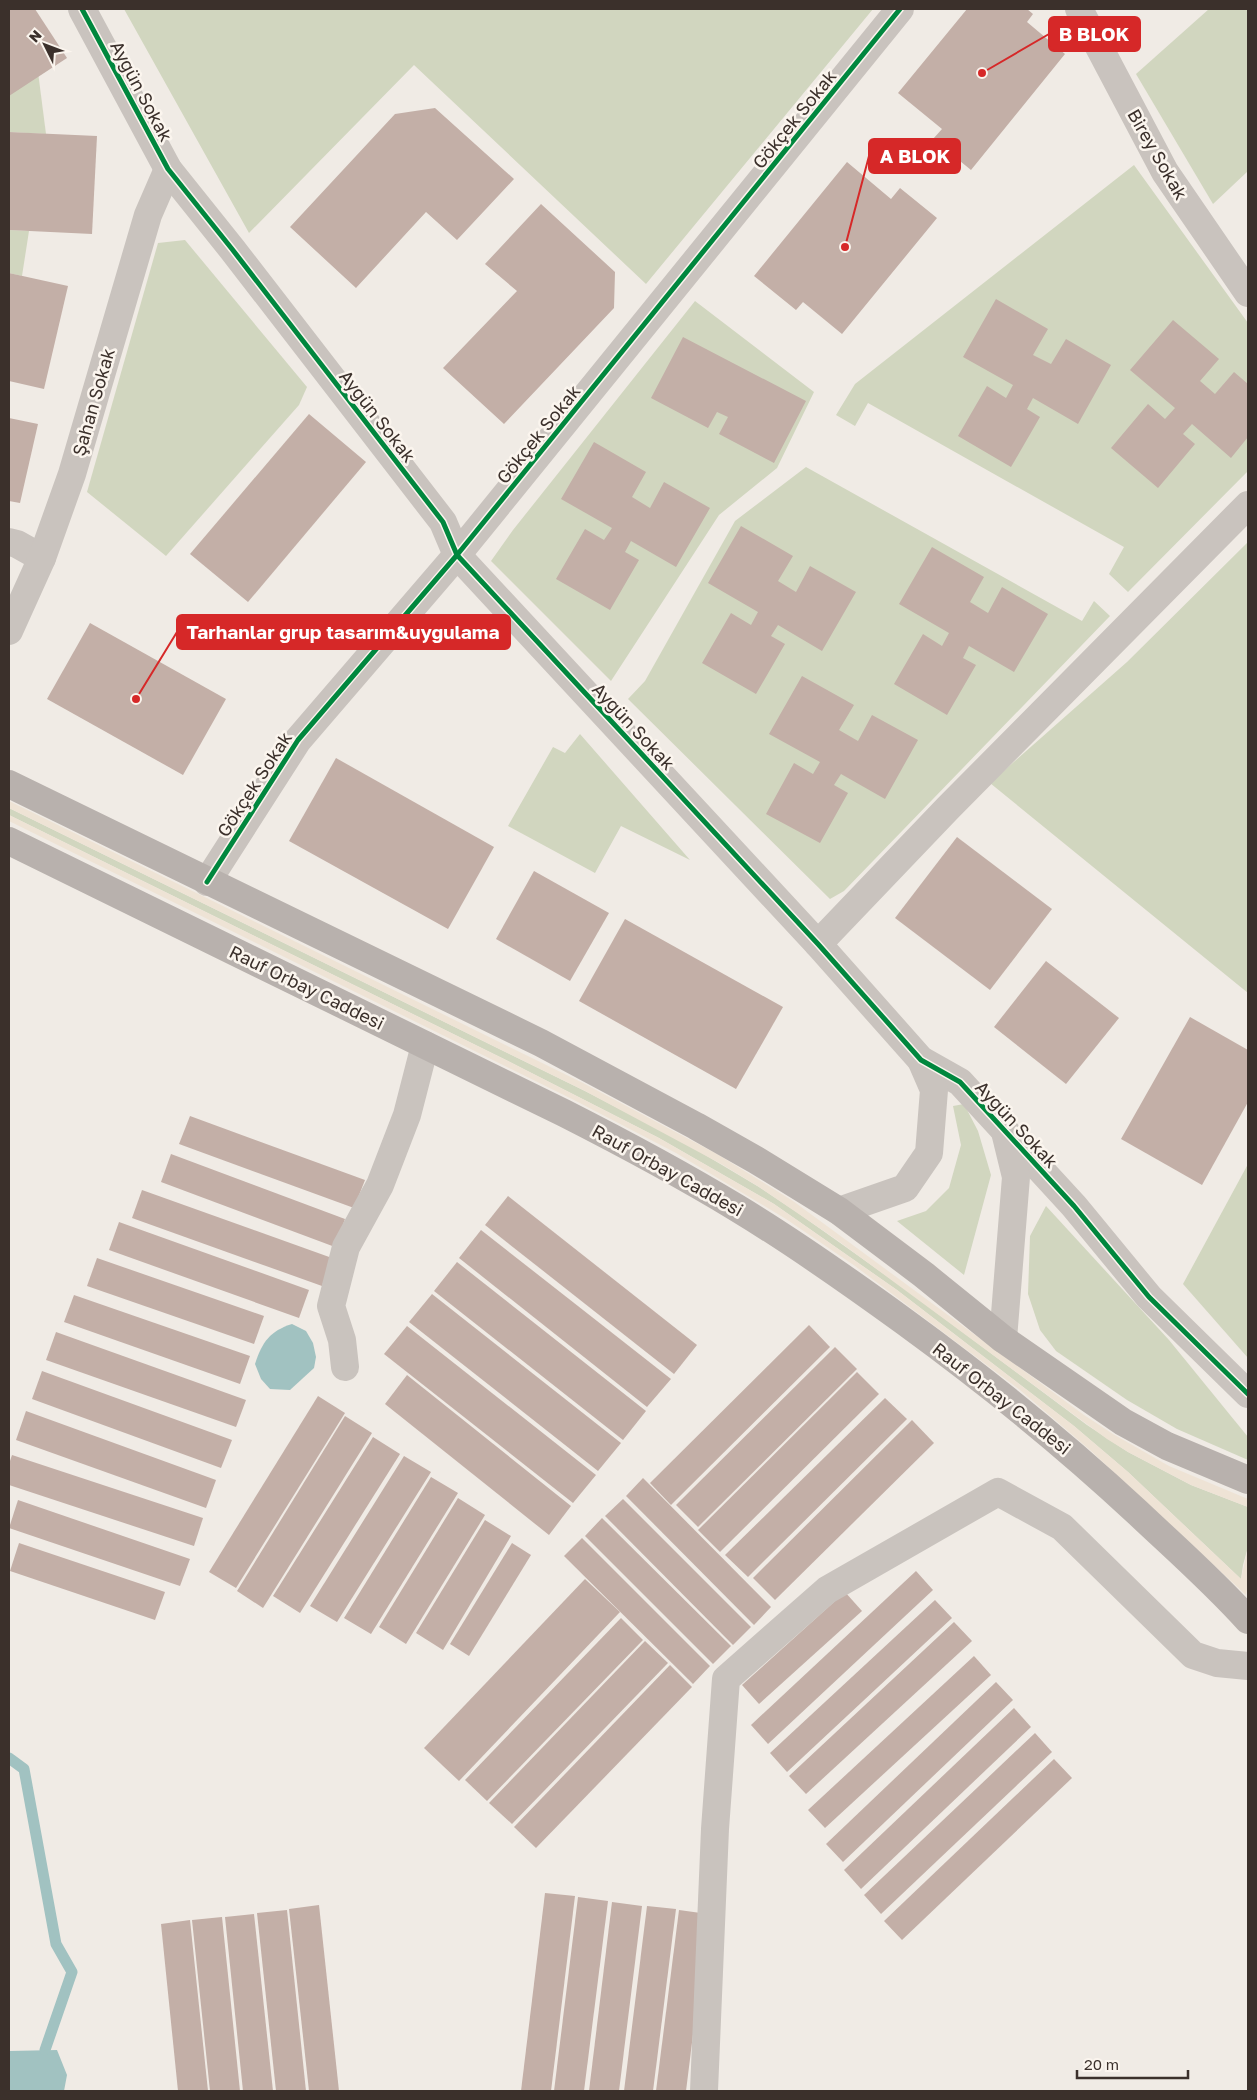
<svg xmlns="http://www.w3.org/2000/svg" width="1257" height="2100" font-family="'Golos Text',sans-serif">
  <rect width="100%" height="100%" fill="#f0ebe5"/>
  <g fill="#d1d6bf">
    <polygon points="124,9 873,9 646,284 414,65 249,233"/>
    <polygon points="1209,9 1248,9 1248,171 1213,204 1136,74"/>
    <polygon points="9,33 38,72 46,134 9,132"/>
    <polygon points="1134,165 1248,323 1248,471 1128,592 1109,574 1124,547 868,403 855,426 836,415 855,384"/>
    <polygon points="9,230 29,231 22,276 9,273"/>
    <polygon points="185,240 307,387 299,405 166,556 87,492 158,243"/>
    <polygon points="695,301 814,392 777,468 719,515 611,681 491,561 513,530"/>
    <polygon points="806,467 1082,621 1094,601 1110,616 844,891 830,899 628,699 645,681 735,521"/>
    <polygon points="1248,542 1248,993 990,783 1127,662"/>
    <polygon points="580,734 690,860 621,826 595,873 508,826 553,747 565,753"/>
    <polygon points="9,808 585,1091 685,1143 759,1187 798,1213 905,1289 1087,1425 1128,1452 1191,1485 1248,1507 1248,1547 1243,1565 1241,1579 1128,1472 1074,1426 897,1290 774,1204 659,1138 502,1058 9,815"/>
    <polygon points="964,1104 978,1131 991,1175 964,1275 897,1221 926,1211 949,1188 961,1145 953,1106"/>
    <polygon points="1248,1164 1248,1358 1183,1284"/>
    <polygon points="1046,1206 1169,1340 1248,1437 1248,1460 1177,1429 1127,1400 1056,1351 1040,1330 1028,1294 1030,1236"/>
  </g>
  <g fill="#eee3d5">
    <polygon points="9,801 583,1083 717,1154 793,1201 1084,1415 1113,1434 1169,1466 1248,1499 1248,1507 1191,1485 1128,1452 1107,1439 837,1240 759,1187 723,1165 585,1091 9,808"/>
    <polygon points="9,815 502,1058 659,1138 774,1204 897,1290 1074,1426 1128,1472 1241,1579 1248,1547 1248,1582 1246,1595 1090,1450 1020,1390 855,1266 786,1219 676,1153 574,1100 9,821"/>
  </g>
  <g fill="#a1c2c1">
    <path d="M292,1324L306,1331L313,1343L316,1357L314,1368L290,1390L270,1389L261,1379L255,1364C262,1342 270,1331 292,1324Z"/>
    <polygon points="57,2050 67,2075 64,2091 9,2091 9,2051"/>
  </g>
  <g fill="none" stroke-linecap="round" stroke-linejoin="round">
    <polyline stroke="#a1c2c1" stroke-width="11" points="9,1758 24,1769 56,1944 72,1972 45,2050"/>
  </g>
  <g fill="#c3afa7">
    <polygon points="9,9 35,9 67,58 9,96"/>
    <polygon points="967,9 1027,9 1033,14 1027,22 1065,54 971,170 933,139 942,129 898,93"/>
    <polygon points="435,108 514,179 457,240 426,212 356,288 290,227 395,114"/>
    <polygon points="9,132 97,136 92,234 9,230"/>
    <polygon points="847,162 891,199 900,188 937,218 842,334 803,302 796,310 754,276"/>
    <polygon points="541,204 615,272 614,308 504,424 443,368 517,291 485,264"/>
    <polygon points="9,273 68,286 44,389 9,381"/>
    <polygon points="996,299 1048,329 1033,355 1051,364 1066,339 1111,365 1078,424 1033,398 1027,409 1040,417 1011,467 958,436 987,386 1006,398 1013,385 963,357"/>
    <polygon points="1173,320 1219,359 1200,381 1215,394 1234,372 1248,384 1248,437 1231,458 1192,424 1183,434 1195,444 1158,488 1111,448 1148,404 1165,419 1175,408 1130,370"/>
    <polygon points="683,337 806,401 774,463 719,434 728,417 717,412 708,428 651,398"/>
    <polygon points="309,414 366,462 248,602 190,554"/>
    <polygon points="9,418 38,424 20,503 9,501"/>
    <polygon points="594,442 646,472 632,497 650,508 664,482 710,508 676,567 631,541 625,552 639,560 610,610 556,579 585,529 604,540 612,528 561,499"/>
    <polygon points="741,526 793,556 778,581 796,592 810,566 856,592 822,651 778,625 771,636 785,644 756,694 702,663 731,613 751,625 758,612 708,583"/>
    <polygon points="932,547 984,577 970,602 988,613 1002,587 1048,614 1014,672 969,646 963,658 976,665 947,715 894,684 923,634 942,646 949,633 899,604"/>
    <polygon points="90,623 226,699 183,775 47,699"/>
    <polygon points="802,676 854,705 839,730 858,741 872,715 918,740 885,799 841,774 834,785 848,793 820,843 766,814 794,763 813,774 820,762 769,734"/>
    <polygon points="336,758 494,847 448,929 289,841"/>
    <polygon points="957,837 1052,909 990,990 895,918"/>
    <polygon points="534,871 609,913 570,981 496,939"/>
    <polygon points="625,919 783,1007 736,1089 579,1001"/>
    <polygon points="1046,961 1119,1018 1066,1084 994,1027"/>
    <polygon points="1190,1017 1248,1050 1248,1102 1202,1185 1121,1139"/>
    <polygon points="190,1116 365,1180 354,1208 179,1144"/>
    <polygon points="171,1154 345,1219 335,1247 161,1182"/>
    <polygon points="142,1190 332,1258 322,1286 132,1218"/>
    <polygon points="508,1196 697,1345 674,1374 485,1225"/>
    <polygon points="119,1222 309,1290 299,1318 109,1250"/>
    <polygon points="481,1230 671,1379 647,1407 459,1258"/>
    <polygon points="97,1258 264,1316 254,1344 87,1286"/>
    <polygon points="457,1262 646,1411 623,1440 434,1291"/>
    <polygon points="432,1294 621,1443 598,1471 409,1322"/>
    <polygon points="74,1295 250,1356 240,1384 64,1322"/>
    <polygon points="809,1325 830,1347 671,1505 650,1483"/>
    <polygon points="407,1326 596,1475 573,1503 384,1354"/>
    <polygon points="56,1332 246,1400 236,1427 46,1360"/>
    <polygon points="835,1347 857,1369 698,1527 676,1505"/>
    <polygon points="42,1371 232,1440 221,1468 32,1399"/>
    <polygon points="857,1372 879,1394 720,1552 698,1530"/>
    <polygon points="407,1375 571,1506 549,1535 385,1404"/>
    <polygon points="318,1396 345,1413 236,1588 209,1572"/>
    <polygon points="885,1398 907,1419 748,1577 725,1555"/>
    <polygon points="26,1411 216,1480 206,1508 16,1440"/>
    <polygon points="345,1416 372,1433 263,1608 237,1591"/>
    <polygon points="912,1420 934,1443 775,1600 753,1578"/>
    <polygon points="373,1437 400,1454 300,1613 273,1596"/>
    <polygon points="12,1455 203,1518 194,1546 9,1485 9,1464"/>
    <polygon points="404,1456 431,1472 337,1622 310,1606"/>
    <polygon points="431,1477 458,1493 371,1634 344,1618"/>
    <polygon points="643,1478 771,1607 754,1625 626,1496"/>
    <polygon points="458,1498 485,1515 406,1644 379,1627"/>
    <polygon points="623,1499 751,1627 733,1645 605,1516"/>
    <polygon points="18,1500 190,1559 180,1586 9,1528"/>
    <polygon points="602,1518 731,1646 713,1664 585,1536"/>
    <polygon points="485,1520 511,1536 443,1650 416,1633"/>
    <polygon points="582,1538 710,1666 693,1684 564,1556"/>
    <polygon points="19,1543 165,1592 155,1620 10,1571"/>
    <polygon points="512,1543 531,1555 469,1656 450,1644"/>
    <polygon points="916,1571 933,1590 768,1744 751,1725"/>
    <polygon points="585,1579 620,1612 459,1781 424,1748"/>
    <polygon points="845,1592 862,1611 759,1704 742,1685"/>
    <polygon points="935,1600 952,1618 787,1772 770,1753"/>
    <polygon points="621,1618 643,1640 487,1801 465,1780"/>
    <polygon points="954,1622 972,1641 806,1794 789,1776"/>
    <polygon points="645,1641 668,1663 512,1824 489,1803"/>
    <polygon points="974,1656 991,1675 825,1828 808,1810"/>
    <polygon points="670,1665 692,1687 536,1848 514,1827"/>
    <polygon points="996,1682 1013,1700 843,1862 826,1844"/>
    <polygon points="1014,1708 1031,1727 861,1889 844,1870"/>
    <polygon points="1035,1733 1052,1752 881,1914 864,1895"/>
    <polygon points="1054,1759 1072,1778 902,1940 884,1921"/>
    <polygon points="545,1893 575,1896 551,2091 521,2091"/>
    <polygon points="578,1897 608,1901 584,2091 554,2091"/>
    <polygon points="612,1902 642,1906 619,2091 589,2091"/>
    <polygon points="319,1905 339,2091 309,2091 289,1909"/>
    <polygon points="647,1906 676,1909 653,2091 624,2091"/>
    <polygon points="287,1910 306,2091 276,2091 257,1913"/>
    <polygon points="679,1910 708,1914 686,2091 656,2091"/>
    <polygon points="254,1914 273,2091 243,2091 225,1917"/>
    <polygon points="222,1917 240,2091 210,2091 192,1920"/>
    <polygon points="190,1920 208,2091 178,2091 161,1924"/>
  </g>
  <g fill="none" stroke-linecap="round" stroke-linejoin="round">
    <g stroke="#c9c3be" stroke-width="28">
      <polyline points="82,9 168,169 232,249 443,522 457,555 818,944 921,1060 960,1082 1074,1206 1149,1297 1248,1394"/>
      <polyline points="1079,9 1165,172 1248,293"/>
      <polyline points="9,542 17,544 42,558"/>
      <polyline points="9,631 42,558 72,474 148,215 168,169"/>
      <polyline points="207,882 298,740 457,555 900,9"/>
      <polyline points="818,944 948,808 1248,505"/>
      <polyline points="839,1211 905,1188 929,1153 934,1090 921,1060"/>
      <polyline points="1003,1339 1016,1177 1005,1132"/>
      <polyline points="345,1367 342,1340 331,1306 346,1247 380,1185 407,1115 425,1045"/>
      <polyline points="704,2091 715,1829 726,1679 827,1590 998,1492 1062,1527 1193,1655 1217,1663 1248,1666"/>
    </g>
    <g stroke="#b8b1ad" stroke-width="28">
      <polyline points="9,784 541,1043 696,1126 756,1160 839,1211 924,1275 1003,1339 1123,1422 1167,1446 1248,1480"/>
      <path d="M9,841L564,1113C623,1143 681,1174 737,1208C795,1243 850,1282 905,1322C986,1381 1064,1444 1137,1512C1175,1548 1214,1582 1248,1620"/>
    </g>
    <defs>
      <g id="cycleway">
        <polyline points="82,9 168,169 232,249 443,522 457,555 818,944 921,1060 960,1082 1074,1206 1149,1297 1248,1394"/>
        <polyline points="207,882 298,740 457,555 900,9"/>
      </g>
    </defs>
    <use href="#cycleway" stroke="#fbf5ee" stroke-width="8"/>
    <use href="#cycleway" stroke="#00873e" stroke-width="5"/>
  </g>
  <g text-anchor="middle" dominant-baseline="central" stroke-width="5" stroke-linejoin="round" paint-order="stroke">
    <g font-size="18" fill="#3b302b" stroke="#fbf5ee">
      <text transform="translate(142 91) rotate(62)">Aygün Sokak</text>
      <text transform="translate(794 119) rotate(-51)">Gökçek Sokak</text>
      <text transform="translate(1158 154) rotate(60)">Birey Sokak</text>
      <text transform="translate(93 402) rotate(-74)">Şahan Sokak</text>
      <text transform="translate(378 416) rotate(52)">Aygün Sokak</text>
      <text transform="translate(538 434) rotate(-51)">Gökçek Sokak</text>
      <text transform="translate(634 726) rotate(47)">Aygün Sokak</text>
      <text transform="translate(254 784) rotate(-57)">Gökçek Sokak</text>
      <text transform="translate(307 987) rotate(26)">Rauf Orbay Caddesi</text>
      <text transform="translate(1017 1124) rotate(47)">Aygün Sokak</text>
      <text transform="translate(668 1170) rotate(29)">Rauf Orbay Caddesi</text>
      <text transform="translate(1002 1398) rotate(38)">Rauf Orbay Caddesi</text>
    </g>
  </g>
  <path fill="none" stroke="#d62828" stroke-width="2" d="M982 73L1049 34M845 247L869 156M136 699L177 632"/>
  <g fill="#d62828" stroke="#fbf5ee" stroke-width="2">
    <circle cx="982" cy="73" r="5"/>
    <circle cx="845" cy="247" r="5"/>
    <circle cx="136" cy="699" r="5"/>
  </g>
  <g fill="#d62828" stroke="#d62828" stroke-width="2">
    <rect x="1049" y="17" width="91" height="34" rx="5"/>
    <rect x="869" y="139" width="91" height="34" rx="5"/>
    <rect x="177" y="615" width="333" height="34" rx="5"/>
  </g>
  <g font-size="19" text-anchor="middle" font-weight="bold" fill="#fff">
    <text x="1094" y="41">B BLOK</text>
    <text x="915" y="163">A BLOK</text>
    <text x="343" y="639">Tarhanlar grup tasarım&amp;uygulama</text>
  </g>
  <rect width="1257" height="2100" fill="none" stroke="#3b302b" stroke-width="20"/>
  <g transform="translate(45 45) rotate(312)" stroke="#fbf5ee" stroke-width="4" paint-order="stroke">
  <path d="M0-4L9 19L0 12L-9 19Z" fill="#3b302b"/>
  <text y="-8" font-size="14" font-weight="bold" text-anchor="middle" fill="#3b302b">N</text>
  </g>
  <path d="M1077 2070v8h111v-8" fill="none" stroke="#3b302b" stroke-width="2.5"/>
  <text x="1084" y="2070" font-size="15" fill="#3b302b" stroke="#fbf5ee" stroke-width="4" paint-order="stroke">20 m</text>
</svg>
